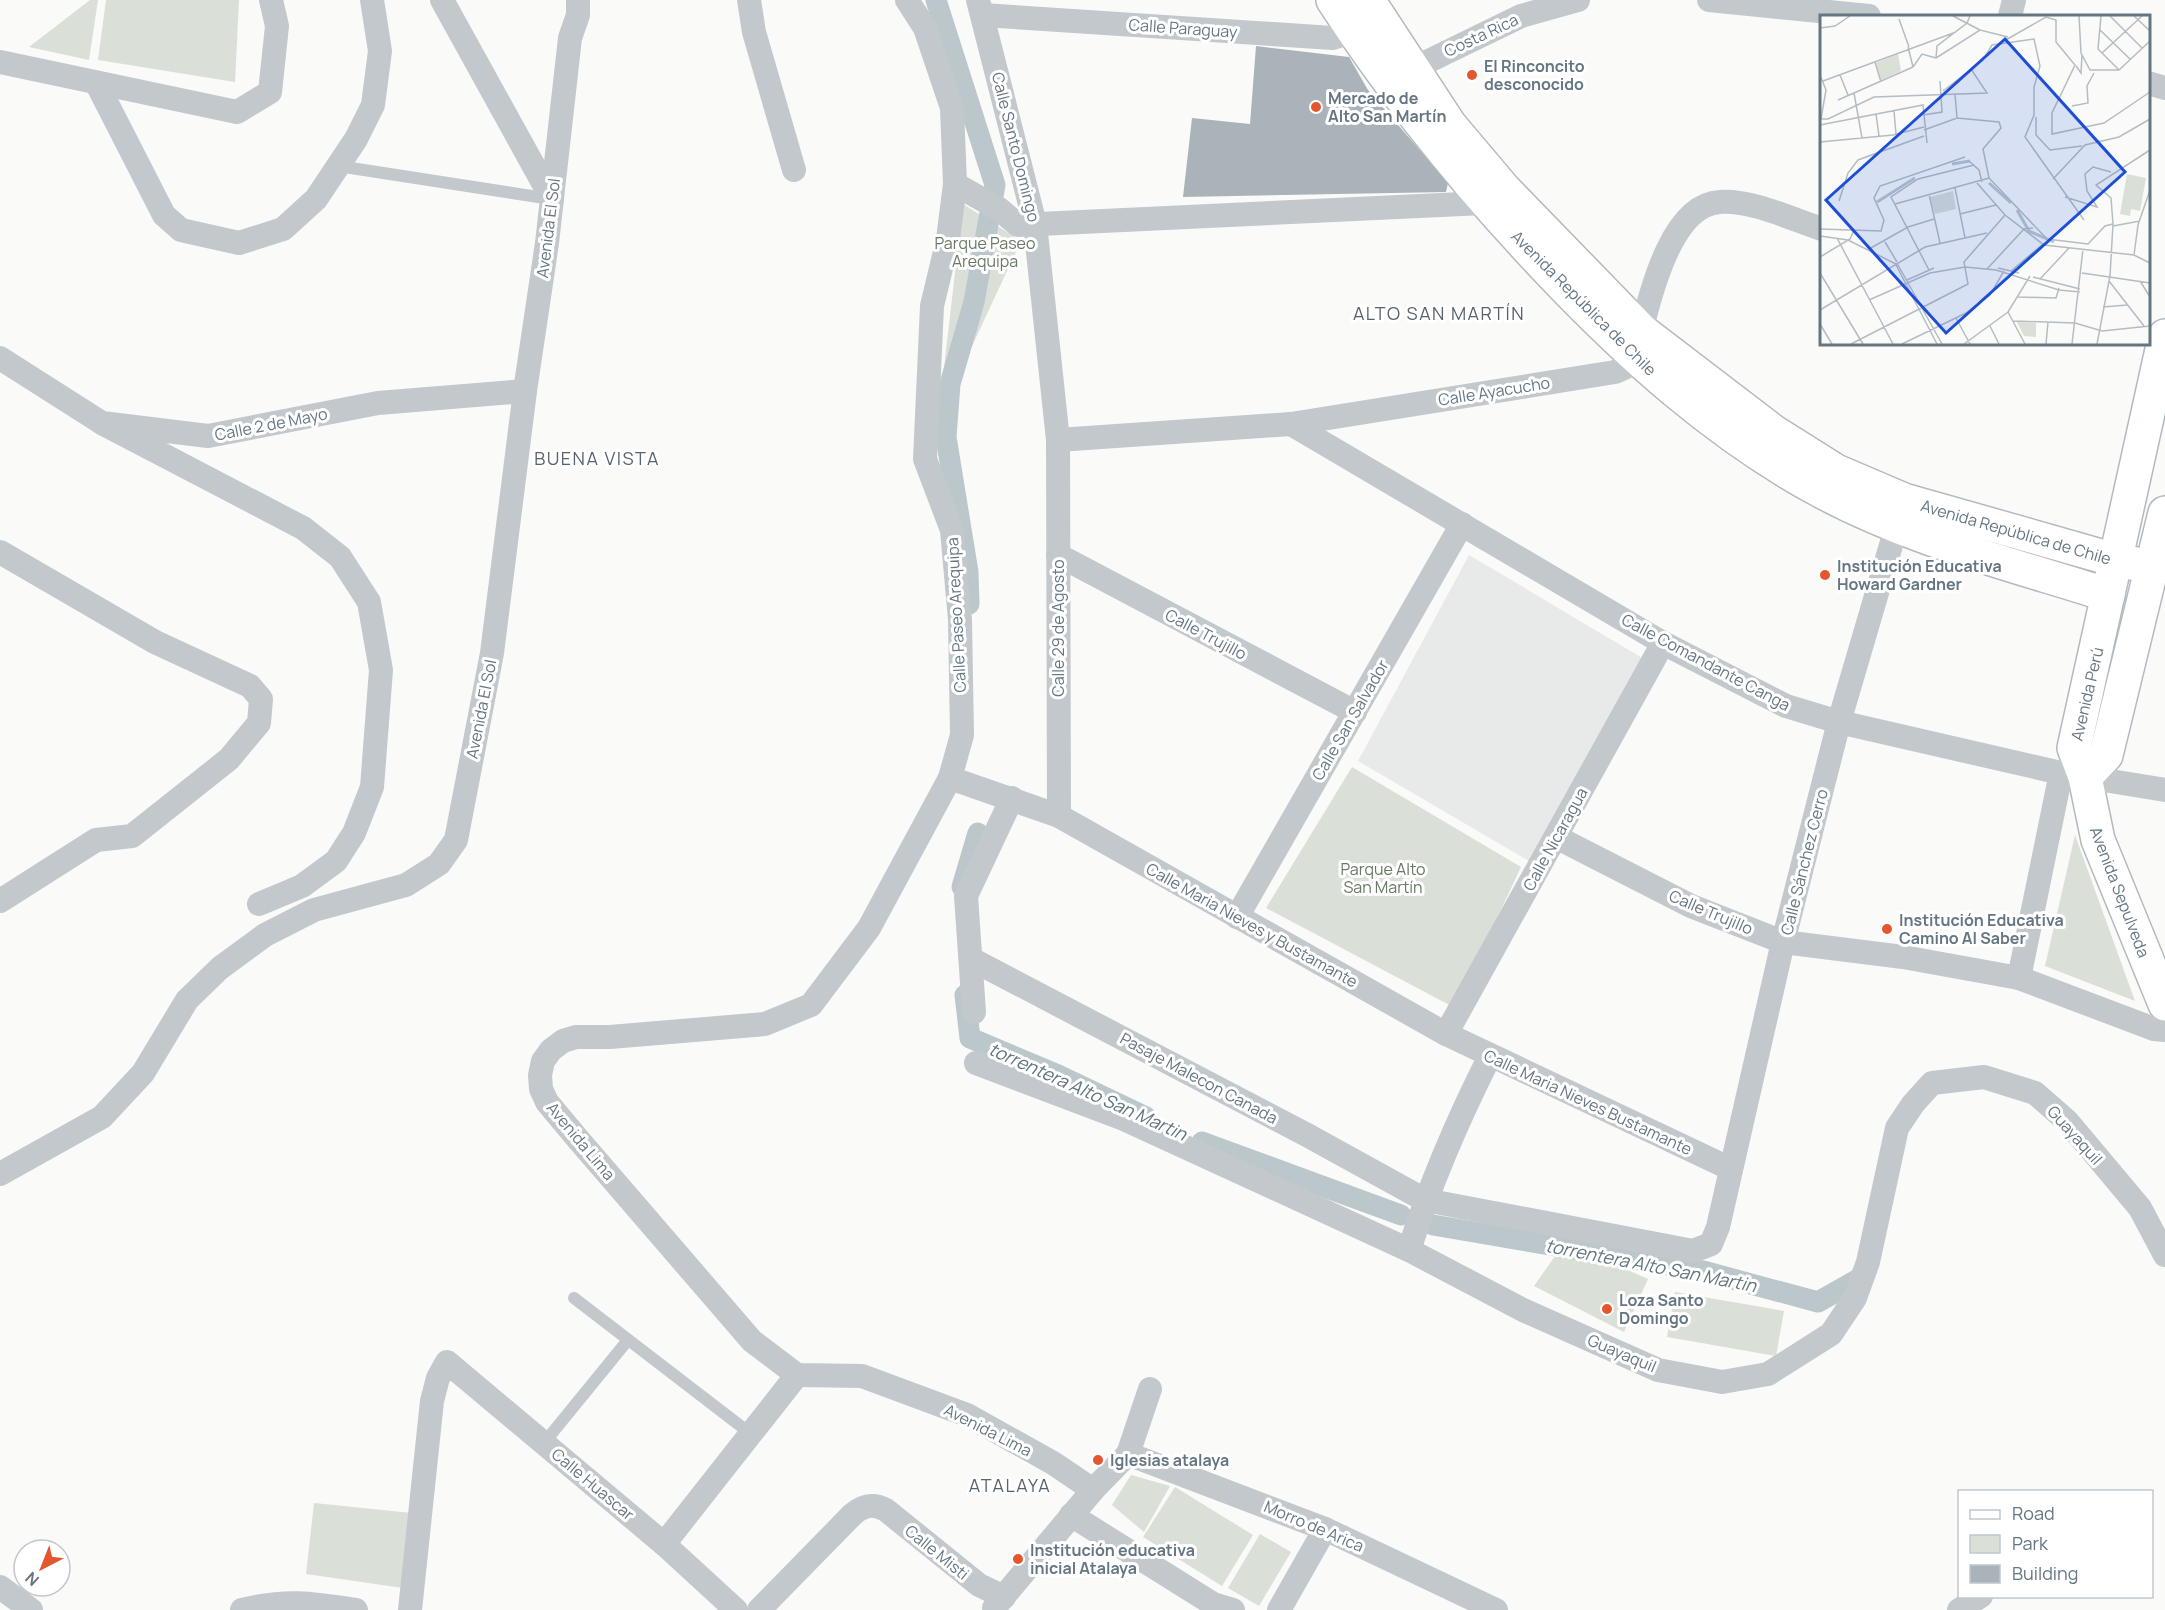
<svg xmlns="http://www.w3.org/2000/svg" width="2165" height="1610" font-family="Manrope,sans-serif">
  <rect width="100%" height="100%" fill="#fafaf8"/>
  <polygon fill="#e8e9e9" points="1469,555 1644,659 1529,861 1358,761"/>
  <g fill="#dadfd7">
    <polygon points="90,0 98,0 89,60 29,47"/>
    <polygon points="106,0 239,0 235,82 98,60"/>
    <polygon points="963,204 1021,241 938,419"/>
    <polygon points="1352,767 1521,867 1455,1008 1266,908"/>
    <polygon points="2075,835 2135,1001 2045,966"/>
    <polygon points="1565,1242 1648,1279 1624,1332 1534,1286"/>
    <polygon points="1675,1292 1784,1311 1776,1356 1667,1337"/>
    <polygon points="1131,1475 1170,1486 1144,1532 1112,1505"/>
    <polygon points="1175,1487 1253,1535 1222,1586 1143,1537"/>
    <polygon points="314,1503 412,1513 403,1588 306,1574"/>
    <polygon points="1260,1534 1291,1552 1259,1606 1228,1588"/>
  </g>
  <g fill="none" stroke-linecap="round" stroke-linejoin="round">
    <g stroke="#bbc7cb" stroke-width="21">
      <polyline points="936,0 995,185 974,302 950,384 946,437 968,572 969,604"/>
      <polyline points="962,887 978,833"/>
      <polyline points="965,995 970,1038 1058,1075 1146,1117"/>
      <polyline points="1202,1142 1401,1215"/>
      <polyline points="1433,1225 1703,1271 1818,1302 1862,1277"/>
    </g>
  </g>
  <polygon fill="#aab3b9" points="1256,46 1349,57 1368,90 1448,183 1446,192 1183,197 1192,118 1250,124"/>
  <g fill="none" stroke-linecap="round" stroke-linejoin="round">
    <defs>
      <g id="secondary">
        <path d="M1333,0C1397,99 1469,187 1550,272C1630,356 1716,434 1819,490C1909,539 2011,564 2108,595"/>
        <polyline points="1368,0 1450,125 1504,189 1642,331 1774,432 1836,471 1904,500 2115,560 2153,567"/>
        <polyline points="2165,336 2074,748 2085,777 2098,840 2165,1004"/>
        <polyline points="2085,777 2106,755 2165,513"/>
      </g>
    </defs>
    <use href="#secondary" stroke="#b3babf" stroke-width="36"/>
    <g stroke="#c3c8cc" stroke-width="12">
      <polyline points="338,166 551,199"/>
      <polyline points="574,1298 751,1434"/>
      <polyline points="544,1443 628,1340"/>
    </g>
    <g stroke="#c3c8cc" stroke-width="24">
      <polyline points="442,0 552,199"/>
      <polyline points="749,0 754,32 794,170"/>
      <polyline points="907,0 925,28 952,108 955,184 948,239 932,306 925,459 952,530 960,620 962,735 950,778 869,928 811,1005 765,1024 610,1037 576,1037 563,1041 551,1050 543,1061 540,1075 541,1089 547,1102 577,1138 752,1341 797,1375 862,1376 967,1415 1053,1463 1093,1490"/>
      <polyline points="978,0 1035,224 1058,440 1059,816"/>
      <polyline points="1709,0 1869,16"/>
      <polyline points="983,15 1333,38 1353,31 1366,22"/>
      <polyline points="2010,16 2014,0"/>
      <polyline points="0,62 237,112 270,92 277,26 271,0"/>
      <polyline points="1400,75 1521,16 1578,0"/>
      <polyline points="2148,83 2165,88"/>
      <polyline points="97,84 164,215 181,230 239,243 283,229 316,199 356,139 373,105 380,51 372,0"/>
      <polyline points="955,184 999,209 1018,225 1484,203 1495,196"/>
      <polyline points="0,358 102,423 208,436 378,403 525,391"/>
      <polyline points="102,423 303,528 340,557 369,602 381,670 372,787 354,833 336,861 302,886 259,904"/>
      <polyline points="1291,424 1663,643 1786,706 1839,722 2061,773 2165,790"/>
      <path d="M1058,440L1291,424L1615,372L1626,367L1634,357C1647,314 1665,205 1720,202C1753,200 1791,219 1822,229"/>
      <polyline points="0,552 155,642 250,686 261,699 259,723 229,759 132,836 96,840 0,901"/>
      <polyline points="1058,555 1355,712"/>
      <polyline points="950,778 1059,816 1446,1034 1731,1169"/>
      <polyline points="1556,837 1691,906 1783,942 1903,957 2019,978 2154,1029 2165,1030"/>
      <polyline points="1237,917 1462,524"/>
      <polyline points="971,959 1307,1135 1425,1200 1693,1251 1711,1244 1718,1227 1783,942 1839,722 1901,511"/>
      <polyline points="2019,978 2061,773"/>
      <polyline points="974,1012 966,896 1012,798"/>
      <polyline points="1446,1034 1663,643"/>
      <polyline points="976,1063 1124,1119 1409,1250 1523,1310 1658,1370 1722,1382 1768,1374 1831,1334 1855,1298 1868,1262 1897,1128 1913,1104 1932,1083 1984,1077 2035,1093 2067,1121 2140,1208 2165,1255"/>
      <polyline points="0,1174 102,1117 143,1073 187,1000 220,968 265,935 314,910 406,885 439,864 456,840 492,653 525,391 547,243 570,38 578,15 578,0"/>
      <path d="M1409,1250C1431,1182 1458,1119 1490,1056"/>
      <polyline points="1128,1454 1325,1529 1496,1610"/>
      <polyline points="1071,1515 1213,1604 1233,1610"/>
      <polyline points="664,1544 797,1375"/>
      <polyline points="0,1587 31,1610"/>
      <polyline points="994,1608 1093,1490 1128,1454 1150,1389"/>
      <path d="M242,1610C286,1599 311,1603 356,1610"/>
      <polyline points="410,1610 432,1401 438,1378 447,1362 664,1544 736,1610"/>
      <path d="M759,1610L852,1515C863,1505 873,1503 886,1510L979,1585L1004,1597"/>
      <polyline points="1279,1610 1325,1529"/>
      <polyline points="1959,1610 1981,1596"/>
    </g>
    <use href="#secondary" stroke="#fff" stroke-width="33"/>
  </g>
  <g fill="#e4572e" stroke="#fff" stroke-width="2">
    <circle cx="1472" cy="75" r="6"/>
    <circle cx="1316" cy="107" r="6"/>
    <circle cx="1825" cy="575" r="6"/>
    <circle cx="1887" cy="929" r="6"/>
    <circle cx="1607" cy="1309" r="6"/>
    <circle cx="1098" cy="1460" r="6"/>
    <circle cx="1018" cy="1559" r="6"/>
  </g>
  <g text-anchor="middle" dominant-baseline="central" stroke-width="6" stroke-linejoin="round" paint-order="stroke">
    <g font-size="16" fill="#657683" stroke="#fff">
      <text transform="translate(1183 28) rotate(4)">Calle Paraguay</text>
      <text transform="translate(1481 35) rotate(-25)">Costa Rica</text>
      <text transform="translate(1016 147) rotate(76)">Calle Santo Domingo</text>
      <text transform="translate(548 228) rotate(-83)">Avenida El Sol</text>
      <text transform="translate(1584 303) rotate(45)">Avenida República de Chile</text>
      <text transform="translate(1494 391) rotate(-9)">Calle Ayacucho</text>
      <text transform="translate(271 424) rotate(-11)">Calle 2 de Mayo</text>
      <text transform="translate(2016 532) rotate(16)">Avenida República de Chile</text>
      <text transform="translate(956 615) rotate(-93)">Calle Paseo Arequipa</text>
      <text transform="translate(1058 628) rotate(-90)">Calle 29 de Agosto</text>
      <text transform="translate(1206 634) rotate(28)">Calle Trujillo</text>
      <text transform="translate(1706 662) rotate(28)">Calle Comandante Canga</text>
      <text transform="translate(2087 694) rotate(-77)">Avenida Perú</text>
      <text transform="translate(481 709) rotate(-79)">Avenida El Sol</text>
      <text transform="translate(1350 720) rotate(-60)">Calle San Salvador</text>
      <text transform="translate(1555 839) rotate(-61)">Calle Nicaragua</text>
      <text transform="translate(1804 862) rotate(-76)">Calle Sánchez Cerro</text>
      <text transform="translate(2120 892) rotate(69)">Avenida Sepulveda</text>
      <text transform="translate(1711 912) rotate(23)">Calle Trujillo</text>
      <text transform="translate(1252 925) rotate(29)">Calle Maria Nieves y Bustamante</text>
      <text transform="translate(1199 1078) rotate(28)">Pasaje Malecon Canada</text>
      <text transform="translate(1588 1102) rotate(25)">Calle Maria Nieves Bustamante</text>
      <text transform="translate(2075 1135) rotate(48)">Guayaquil</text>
      <text transform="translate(581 1141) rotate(50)">Avenida Lima</text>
      <text transform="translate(1622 1353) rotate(23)">Guayaquil</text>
      <text transform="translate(988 1430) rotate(27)">Avenida Lima</text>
      <text transform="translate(593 1484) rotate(40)">Calle Huascar</text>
      <text transform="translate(1314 1526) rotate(23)">Morro de Arica</text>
      <text transform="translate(937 1552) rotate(39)">Calle Misti</text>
    </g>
    <g font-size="16" font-weight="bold" fill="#657683" stroke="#fff" text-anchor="start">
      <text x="1484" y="66">El Rinconcito<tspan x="1484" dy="18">desconocido</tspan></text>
      <text x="1328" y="98">Mercado de<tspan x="1328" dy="18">Alto San Martín</tspan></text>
      <text x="1837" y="566">Institución Educativa<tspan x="1837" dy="18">Howard Gardner</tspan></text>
      <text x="1899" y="920">Institución Educativa<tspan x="1899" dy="18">Camino Al Saber</tspan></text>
      <text x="1619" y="1300">Loza Santo<tspan x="1619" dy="18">Domingo</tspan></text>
      <text x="1110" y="1460">Iglesias atalaya</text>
      <text x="1030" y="1550">Institución educativa<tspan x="1030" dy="18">inicial Atalaya</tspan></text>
    </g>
    <g font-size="16" fill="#687a64" stroke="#fff">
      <text x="985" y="243">Parque Paseo<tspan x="985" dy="18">Arequipa</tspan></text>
      <text x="1383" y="869">Parque Alto<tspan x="1383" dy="18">San Martín</tspan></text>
    </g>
    <g font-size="18" letter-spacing="1.5" fill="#57646e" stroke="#fff">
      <text x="1439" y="313">ALTO SAN MARTÍN</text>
      <text x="597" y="458">BUENA VISTA</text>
      <text x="1010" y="1485">ATALAYA</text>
    </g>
    <g font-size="18" font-style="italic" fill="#60757c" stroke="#fff">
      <text transform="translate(1088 1091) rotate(24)">torrentera Alto San Martin</text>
      <text transform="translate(1651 1265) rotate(11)">torrentera Alto San Martin</text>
    </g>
  </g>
  <g transform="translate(1820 15)">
    <rect width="330" height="330" fill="#fafaf8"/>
    <path d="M78,39L81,56L61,65L56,48ZM307,159L326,163L320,196L311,194L310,201L300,199ZM133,176L136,194L115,199L110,182ZM197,307L216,308V322L204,321Z" fill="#dadfd7"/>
    <path fill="none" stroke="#bbc7cb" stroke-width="3" d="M132,149L150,146M169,168L191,188M57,187L95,163M197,195L209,216L234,227"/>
    <path fill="none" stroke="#b5bdc2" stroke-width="1.5" d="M133,1L160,15M259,1L261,38L270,55H299M281,1L278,34L299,55M290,1L322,33M314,1L330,16M79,4L89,32M0,13L15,11L30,1M280,15L310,44M184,26L226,2L236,5V27L255,50L232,98V119L284,108L330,77M88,32L93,52M282,38L322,1M116,43L160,15L188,22M116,43L117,31L147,8L150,1M55,47L61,67M256,51L261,58L262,40M93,52L102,39L116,43M299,55L330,26M0,60L6,75L1,104M20,60L28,80M3,66L136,17M123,76L163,45L172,30L214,24L220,51L214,72V100L205,122L264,205M34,78L42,123M135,79L137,103M18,85L93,52M252,91L268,88L267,71L274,58M74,96L76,119M56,99L59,121M103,100L122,97L120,66M216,102V120L230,135L262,131M1,104H8L54,82L167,78L151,54M0,110L103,90L107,128M104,115L137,103L179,107L181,113L163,134L169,163L227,224L268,229L285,211L293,209M0,127L73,120L104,112M149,146L159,155L162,167M233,164L265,130L299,122L330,104M157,168L185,200L224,230L314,240L330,248M135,173L145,223M109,179L120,228M245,182L277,192L267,176L265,159L273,152L291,157M19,186L28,158L38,145L104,121M75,189L169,163M140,199L176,190M293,211L320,206M0,214L61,216L64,205L54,183L60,171L145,142M0,221L28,225L78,250L122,329M17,223L73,329M65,227L77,247M49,234L88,212L114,204M314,240L318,210L330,175M0,242L30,224L34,215M75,248L117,329M178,253L199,258M167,254L204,214L213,213M109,255L71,182L98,164L154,150M191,256L223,229M0,258L43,329M262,258L330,268M213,262L260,274M220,264L249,233M87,265L114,253M289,266L324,311M320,266L330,282M198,282L236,283L239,273M49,285L110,258L145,252L176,255L239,275L260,277M283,292L307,290M0,295L105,232L167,218M188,297L205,329M136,303L150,329M193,306L255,308L282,316L330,311M0,309L12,329M170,311L179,329M31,329L148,269L144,247L185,200M82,329L146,298L170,280L184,256M144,329L188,297L210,261M226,329L228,307M252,329L263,234M277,329L290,261L293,209L291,183L276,170L330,135"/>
    <path fill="#1d4ed8" fill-opacity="0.15" stroke="#1d4ed8" stroke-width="3" d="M185,24L305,157L126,318L6,185Z"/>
    <rect width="330" height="330" fill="none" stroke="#657683" stroke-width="3"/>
  </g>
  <rect x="1958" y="1490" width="195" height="108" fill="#ffffff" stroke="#c1c8cd" stroke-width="1.5"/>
  <rect x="1970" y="1510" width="30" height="9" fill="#ffffff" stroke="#c1c8cd" stroke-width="1.5"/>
  <text x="2012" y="1520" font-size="18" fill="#657683">Road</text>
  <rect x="1970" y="1535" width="30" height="18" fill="#dadfd7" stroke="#c1c8cd" stroke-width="1.5"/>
  <text x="2012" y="1550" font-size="18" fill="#657683">Park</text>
  <rect x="1970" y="1565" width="30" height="18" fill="#aab3b9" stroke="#c1c8cd" stroke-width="1.5"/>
  <text x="2012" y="1580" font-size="18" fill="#657683">Building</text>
  <g transform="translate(42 1568) rotate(222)"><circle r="28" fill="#ffffff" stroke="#c1c8cd" stroke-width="1.5"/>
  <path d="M0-4.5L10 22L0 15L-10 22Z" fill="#e4572e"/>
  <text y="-9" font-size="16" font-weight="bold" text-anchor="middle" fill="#657683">N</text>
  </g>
</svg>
